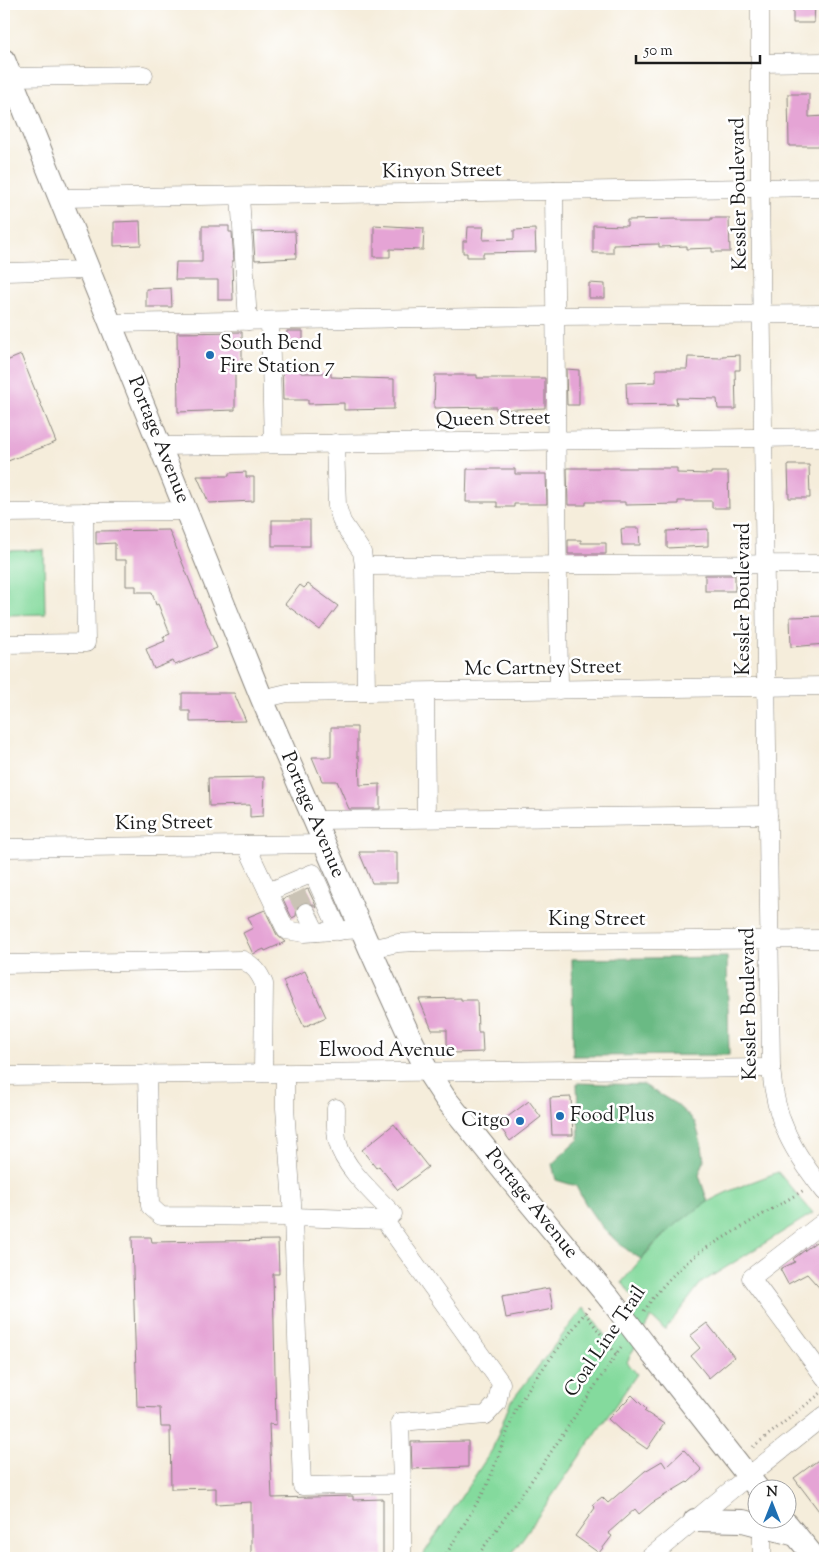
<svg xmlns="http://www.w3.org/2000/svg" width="829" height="1562" font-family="'Sorts Mill Goudy',serif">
  <rect width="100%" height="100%" fill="#fff"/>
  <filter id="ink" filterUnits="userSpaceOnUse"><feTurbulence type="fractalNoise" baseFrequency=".02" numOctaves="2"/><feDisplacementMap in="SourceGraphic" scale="10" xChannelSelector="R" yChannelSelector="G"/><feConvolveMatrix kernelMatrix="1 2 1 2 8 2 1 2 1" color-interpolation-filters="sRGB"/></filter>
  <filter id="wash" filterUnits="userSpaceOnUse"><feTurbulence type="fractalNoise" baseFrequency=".0096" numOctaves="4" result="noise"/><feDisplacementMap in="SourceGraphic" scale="20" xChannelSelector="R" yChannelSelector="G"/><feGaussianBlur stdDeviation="1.12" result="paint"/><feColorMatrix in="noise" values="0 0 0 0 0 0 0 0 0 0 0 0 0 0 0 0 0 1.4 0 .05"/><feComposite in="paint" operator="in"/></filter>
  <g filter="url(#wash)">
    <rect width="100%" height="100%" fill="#f5eddb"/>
    <g fill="#84da9d" stroke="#507b5c">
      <polygon points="44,550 45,614 7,615 6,551"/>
      <path d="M778,1172L813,1213L701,1283L665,1330L651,1317L627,1362L637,1374L509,1558H421L492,1450L510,1403L584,1307L612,1345L636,1302L622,1282C649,1249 678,1216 717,1197C736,1187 758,1180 778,1172Z"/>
    </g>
    <g fill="#6bba84" stroke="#446b50">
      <polygon points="727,957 729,1055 573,1056 572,959"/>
      <path d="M577,1083L644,1085L676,1104L695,1122L702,1146L704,1161L699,1175L708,1202C683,1218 659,1236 641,1259C611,1241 591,1217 576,1186L556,1180L552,1164L579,1139Z"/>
    </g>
    <g id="blocks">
      <g fill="#e5a4d5">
        <polygon points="793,4 815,4 814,23 793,23"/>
        <polygon points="788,94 809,94 809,117 825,116 825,146 789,146"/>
        <polygon points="711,218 729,218 730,252 712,252 712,248 687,249 687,246 659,247 659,244 613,245 613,253 593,253 593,225 627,226 627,220 676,219 676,220 711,220"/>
        <polygon points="140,221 141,245 114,246 114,222"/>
        <polygon points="374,225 424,228 423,250 390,249 390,257 374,257"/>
        <polygon points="202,226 229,226 229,232 232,232 234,261 232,261 233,300 218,300 218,280 175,280 176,262 202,262"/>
        <polygon points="468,227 484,227 483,240 514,239 514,230 535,229 536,252 483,253 483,257 467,257 467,253 463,253 463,241 467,241"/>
        <polygon points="295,231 296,258 255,260 253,232"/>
        <polygon points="589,283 605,284 605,298 589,298"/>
        <polygon points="171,288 172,307 146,307 146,289"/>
        <polygon points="287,331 303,331 303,342 286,342"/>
        <polygon points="242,332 242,371 235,371 235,410 178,412 177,333"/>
        <polygon points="21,355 56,442 8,461 4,451 4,362"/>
        <polygon points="740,355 740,370 735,370 736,409 718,409 717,399 676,398 677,404 627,405 626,383 656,382 656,369 687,369 688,357 722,358 722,356"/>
        <polygon points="282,367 301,367 301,373 331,373 331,377 394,379 394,409 344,410 344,403 308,404 308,400 283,400"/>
        <polygon points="566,369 579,370 579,405 567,405"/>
        <polygon points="435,375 477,375 477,378 545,378 545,408 496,410 496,407 434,408"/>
        <polygon points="788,465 809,465 810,498 789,498"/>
        <polygon points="567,468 677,468 677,473 711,474 711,472 728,472 729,508 712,508 712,501 678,501 678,504 625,505 625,502 586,502 586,505 568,505"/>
        <polygon points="467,469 515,469 515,474 546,474 547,504 514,504 514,507 497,507 497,502 466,502"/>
        <polygon points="246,472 246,477 254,477 254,501 209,503 197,476 229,476 229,473"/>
        <rect x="272" y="520" width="38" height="26"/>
        <polygon points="625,528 639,528 640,545 622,545 621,529"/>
        <polygon points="708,529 708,546 667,548 667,531"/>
        <polygon points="169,530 217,648 175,665 173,661 154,669 146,649 165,641 163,637 170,634 158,604 156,605 152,592 136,592 136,586 126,586 126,560 115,560 115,543 96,544 96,531"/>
        <polygon points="568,540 581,540 581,543 606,543 606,554 568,554"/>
        <rect x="705" y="575" width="30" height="16"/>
        <polygon points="308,584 338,606 320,630 285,604 300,585 304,588"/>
        <polygon points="825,616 825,644 791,647 790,617"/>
        <polygon points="182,693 234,693 246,721 190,722 190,711 182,711"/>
        <polygon points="331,727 357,727 357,757 359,757 360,785 380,784 380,809 349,809 337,781 322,781 312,757 331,757"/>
        <polygon points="264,777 263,816 250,817 250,805 209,806 208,778"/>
        <polygon points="359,852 397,852 397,883 372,883"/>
        <polygon points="308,889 317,908 311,903 302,902 297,907 296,916 292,918 283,899"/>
        <polygon points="265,910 277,935 285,942 265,951 264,949 253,954 243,933 253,928 248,917"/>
        <polygon points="305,971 326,1017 304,1027 283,981"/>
        <polygon points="461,998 461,1000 477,1000 478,1032 482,1032 483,1052 453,1053 453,1050 447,1051 447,1030 432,1030 419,999"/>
        <polygon points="571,1097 573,1135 552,1135 550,1098"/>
        <polygon points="529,1101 541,1117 510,1141 498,1124"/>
        <polygon points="394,1124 428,1167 398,1190 379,1166 376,1168 362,1150"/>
        <polygon points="132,1237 151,1237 152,1242 278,1240 279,1274 273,1274 276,1425 269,1424 272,1498 353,1496 353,1500 383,1499 383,1556 353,1558 251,1558 251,1502 216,1504 216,1488 171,1489 170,1427 161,1427 160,1408 137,1407"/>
        <polygon points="816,1242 825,1254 825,1294 807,1274 788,1284 780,1269 795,1262 793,1259"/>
        <polygon points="549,1288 553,1309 506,1318 502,1296"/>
        <polygon points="707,1323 734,1357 709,1378 691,1356 700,1348 690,1336"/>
        <polygon points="632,1395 646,1409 644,1411 664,1424 647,1449 621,1431 608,1419"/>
        <polygon points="468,1441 468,1467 412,1469 411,1442"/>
        <polygon points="684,1450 702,1470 688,1483 687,1482 652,1503 639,1514 635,1509 608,1533 612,1536 599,1553 575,1536 595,1508 592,1505 602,1497 608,1503 645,1471 662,1461 666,1467"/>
        <polygon points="825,1455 825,1519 794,1478"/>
      </g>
    </g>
  </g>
  <g filter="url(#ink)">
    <use href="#blocks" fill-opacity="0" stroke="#88847c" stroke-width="1"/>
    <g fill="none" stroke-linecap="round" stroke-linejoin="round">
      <polyline stroke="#cac3b5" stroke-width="18" stroke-dasharray="18 9" stroke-linecap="butt" points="296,893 306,912"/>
      <defs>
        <g id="minor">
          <path d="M760,4V188L771,1068C775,1121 793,1152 825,1192"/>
          <polyline points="760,63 825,62"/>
          <polyline points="12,77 144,75"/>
          <polyline points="554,191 559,690"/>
          <polyline points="240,196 248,321"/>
          <polyline points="60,198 825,187"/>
          <polyline points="4,272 89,270"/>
          <polyline points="270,321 273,444"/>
          <polyline points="111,323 554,316 825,314"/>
          <polyline points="335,443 337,506 342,522 362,552 364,566 366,692"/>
          <polyline points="160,446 825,437"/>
          <polyline points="4,513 186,511"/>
          <polyline points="364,566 825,564"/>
          <polyline points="4,644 86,643 84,512"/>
          <polyline points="425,692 426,818"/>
          <polyline points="262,699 287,693 825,686"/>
          <polyline points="314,820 768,815"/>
          <polyline points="246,845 286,930 304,933 361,929"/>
          <polyline points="4,848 325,844"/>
          <polyline points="268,892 313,873 339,931"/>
          <polyline points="306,912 316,932"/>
          <polyline points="370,949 398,943 416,942 825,939"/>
          <path d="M4,964L243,960C254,966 259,972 264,984L263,1073"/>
          <polyline points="147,1074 150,1206 161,1216 293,1217 285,1108 285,1073"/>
          <polyline points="4,1076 771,1068"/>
          <path d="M336,1108C336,1119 335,1133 338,1143C344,1168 376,1196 393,1214"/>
          <polygon points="293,1217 384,1220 501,1383 497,1403 486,1415 400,1422 402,1484 302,1486"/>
          <polyline points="825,1221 751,1278 825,1378"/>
          <polyline points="401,1558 402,1556 402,1484"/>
          <polyline points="649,1558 731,1490 825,1415"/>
          <polyline points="762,1558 762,1526 764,1520"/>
        </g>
        <g id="major">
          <polyline points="4,60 262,699 370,949 409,1035 428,1072 445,1098 514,1184 609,1298"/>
          <polyline points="652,1354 759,1490"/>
          <polyline points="695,1520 743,1521 796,1535"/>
          <polyline points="787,1524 815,1558"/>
        </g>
      </defs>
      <use href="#minor" stroke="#88847c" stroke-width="19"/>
      <use href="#major" stroke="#88847c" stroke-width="24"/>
      <g stroke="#88847c" stroke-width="3" stroke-dasharray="1 4" stroke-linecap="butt">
        <path d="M644,1311C660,1287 679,1267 703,1250L804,1190"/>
        <polyline points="585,1313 616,1354"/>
        <polyline points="753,1447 821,1393"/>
        <polyline points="444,1558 487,1486 516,1409 532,1383 591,1305"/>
        <polyline points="476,1558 539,1470 623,1344"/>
      </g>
      <use href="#minor" stroke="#fff" stroke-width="18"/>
      <use href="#major" stroke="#fff" stroke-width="22"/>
      <defs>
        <polyline id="major-bridge" points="609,1298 652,1354"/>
      </defs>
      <use href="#major-bridge" stroke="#88847c" stroke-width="24" stroke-linecap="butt"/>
      <use href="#major-bridge" stroke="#fff" stroke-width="22"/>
    </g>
  </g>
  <g fill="#1f6fb2" stroke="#fff" stroke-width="2">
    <circle cx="210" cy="355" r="5"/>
    <circle cx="560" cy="1116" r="5"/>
    <circle cx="520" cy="1121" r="5"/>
  </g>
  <g text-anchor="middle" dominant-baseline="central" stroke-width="5" stroke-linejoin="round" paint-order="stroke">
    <g font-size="20" fill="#1c1c1c" stroke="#fff">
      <text transform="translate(442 172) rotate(-1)">Kinyon Street</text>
      <text transform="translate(740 194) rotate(-91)">Kessler Boulevard</text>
      <text transform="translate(493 420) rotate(-1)">Queen Street</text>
      <text transform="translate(158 440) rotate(68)">Portage Avenue</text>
      <text transform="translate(744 599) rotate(-90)">Kessler Boulevard</text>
      <text transform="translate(543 669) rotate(-1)">Mc Cartney Street</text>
      <text transform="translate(312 815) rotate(67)">Portage Avenue</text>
      <text transform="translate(164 824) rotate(-1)">King Street</text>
      <text x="597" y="920">King Street</text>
      <text transform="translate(750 1004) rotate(-91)">Kessler Boulevard</text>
      <text x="387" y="1051">Elwood Avenue</text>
      <text transform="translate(531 1204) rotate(51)">Portage Avenue</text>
      <text transform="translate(606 1342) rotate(-56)">Coal Line Trail</text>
    </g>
    <g font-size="20" fill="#1c1c1c" stroke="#fff" text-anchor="start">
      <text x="220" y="344">South Bend<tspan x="220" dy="23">Fire Station 7</tspan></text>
      <text x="570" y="1116">Food Plus</text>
      <text x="510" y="1121" text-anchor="end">Citgo</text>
    </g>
  </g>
  <rect width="829" height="1562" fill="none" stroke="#fff" stroke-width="20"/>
  <g transform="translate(772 1504)"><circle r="24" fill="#ffffff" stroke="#a4a4a4"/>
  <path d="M0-4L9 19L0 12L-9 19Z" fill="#1f6fb2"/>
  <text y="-8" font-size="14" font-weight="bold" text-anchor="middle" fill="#1c1c1c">N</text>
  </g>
  <path d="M636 55v8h124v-8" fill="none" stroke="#1c1c1c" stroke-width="2.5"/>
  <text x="644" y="55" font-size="15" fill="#1c1c1c" stroke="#ffffff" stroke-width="4" paint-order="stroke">50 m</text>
</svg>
